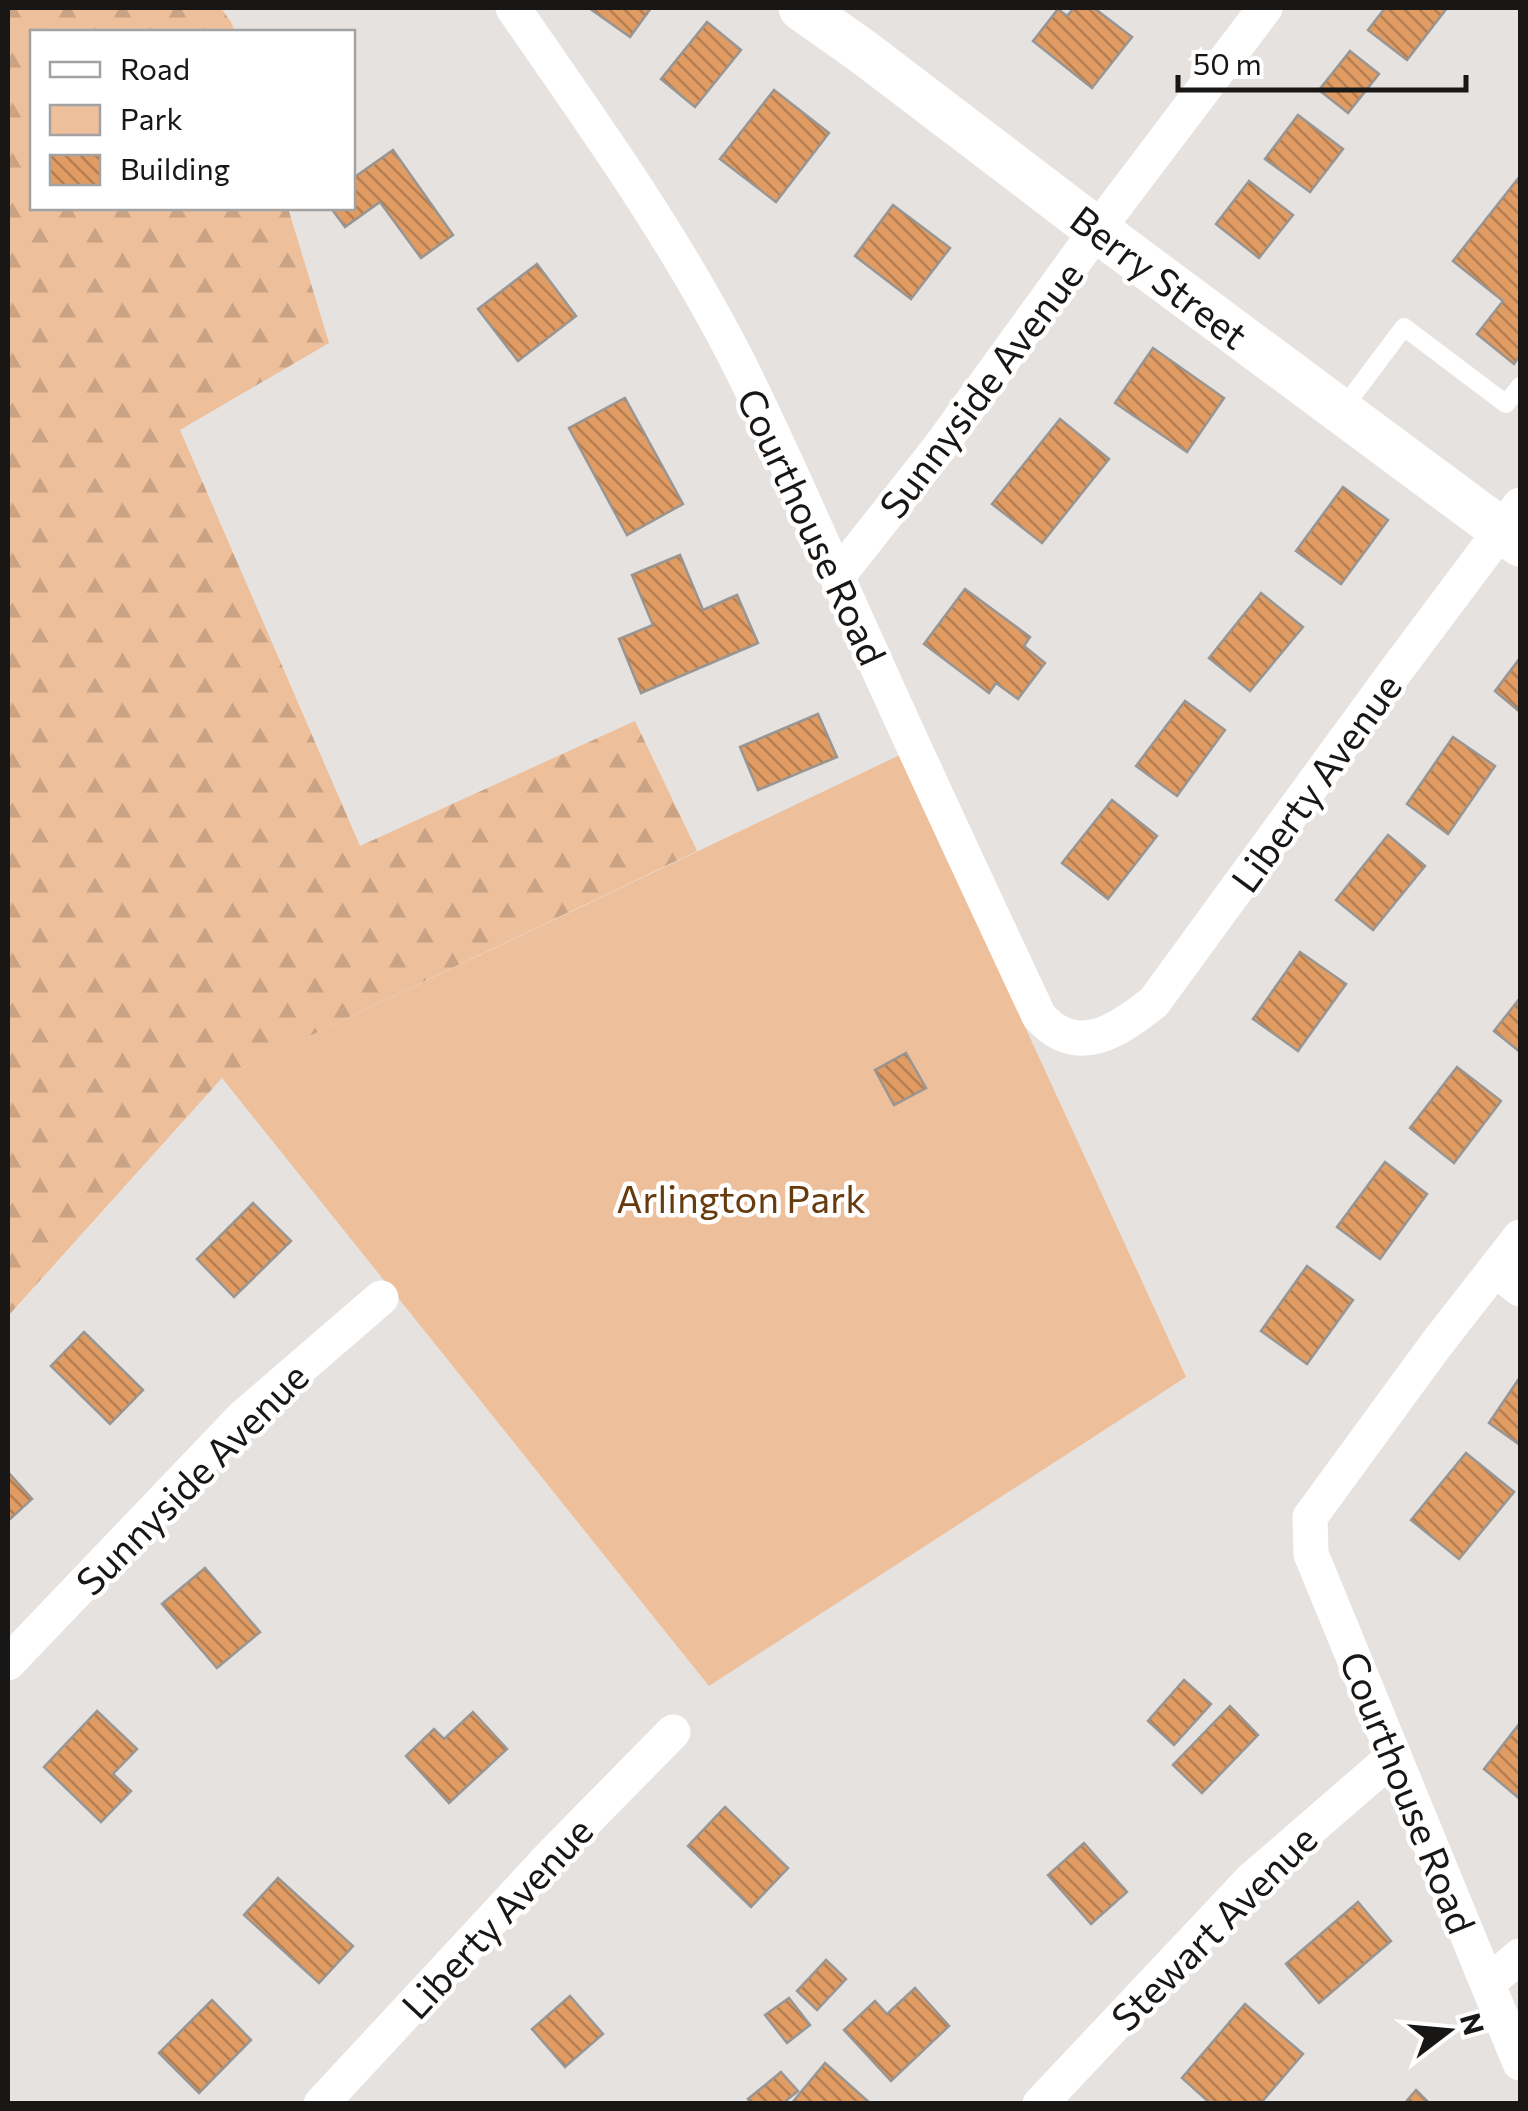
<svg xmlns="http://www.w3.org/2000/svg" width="1528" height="2111" font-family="Commissioner,sans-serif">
  <defs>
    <pattern id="forest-firs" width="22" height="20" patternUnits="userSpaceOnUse" patternTransform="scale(2.5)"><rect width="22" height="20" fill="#edbf9b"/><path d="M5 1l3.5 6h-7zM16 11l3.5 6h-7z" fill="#caa385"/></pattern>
    <pattern id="building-back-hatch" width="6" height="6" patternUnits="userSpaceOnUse" patternTransform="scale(2.5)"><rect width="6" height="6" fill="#e09c63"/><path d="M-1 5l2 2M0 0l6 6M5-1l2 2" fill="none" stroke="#b57e51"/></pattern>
  </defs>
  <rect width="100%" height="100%" fill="#e6e2df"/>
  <polygon fill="url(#forest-firs)" points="8,8 221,8 231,22 235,32 32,32 32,208 288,208 329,343 180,430 360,846 635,721 697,851 222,1078 8,1316"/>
  <polygon fill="#edbf9b" points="900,755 1186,1377 709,1686 222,1078"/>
  <g fill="url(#building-back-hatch)" stroke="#989592" stroke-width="2.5">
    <polygon points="589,8 651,8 630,37"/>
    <polygon points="1074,8 1094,8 1132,37 1092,88 1033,41 1058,9 1067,16"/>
    <polygon points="1385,8 1447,8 1407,60 1368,30"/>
    <polygon points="707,22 741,50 695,107 661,79"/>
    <polygon points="1350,51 1379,74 1348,113 1319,90"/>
    <polygon points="774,90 829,133 776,202 720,159"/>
    <polygon points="1298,115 1343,149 1310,192 1265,159"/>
    <polygon points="393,150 453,235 421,258 380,202 345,227 331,208 352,208 352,179"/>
    <polygon points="1520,176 1520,355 1514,364 1477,334 1503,301 1453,261"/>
    <polygon points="1249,181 1293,215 1259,258 1216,224"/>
    <polygon points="893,205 950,248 911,299 855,256"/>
    <polygon points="537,264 576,316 518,361 478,309"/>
    <polygon points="1153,348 1224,398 1187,452 1115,403"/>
    <polygon points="625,398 683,504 627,535 569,428"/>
    <polygon points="1060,419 1109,459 1042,543 992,504"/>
    <polygon points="1343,487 1388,520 1341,584 1296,551"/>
    <polygon points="680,555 703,610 737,595 758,643 641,693 619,639 653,625 632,575"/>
    <polygon points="965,589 1030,637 1024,646 1045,663 1018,699 996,683 989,693 924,644"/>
    <polygon points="1261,593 1303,627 1250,691 1209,658"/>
    <polygon points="1520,658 1520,712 1495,691"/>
    <polygon points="1185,701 1225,730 1177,796 1136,766"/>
    <polygon points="818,714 837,757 758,790 740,747"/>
    <polygon points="1453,737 1495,766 1448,834 1407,804"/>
    <polygon points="1112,800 1157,836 1108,899 1062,863"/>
    <polygon points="1388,835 1425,866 1373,930 1336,900"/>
    <polygon points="1300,952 1346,984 1298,1051 1253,1019"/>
    <polygon points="1520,998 1520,1052 1494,1031"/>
    <polygon points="906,1053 926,1088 894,1105 875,1070"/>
    <polygon points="1457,1067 1501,1101 1454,1163 1410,1128"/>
    <polygon points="1385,1162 1427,1194 1380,1259 1337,1227"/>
    <polygon points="253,1203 291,1241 234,1297 197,1259"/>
    <polygon points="1307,1266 1353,1300 1307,1364 1261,1331"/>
    <polygon points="84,1332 143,1390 110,1424 51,1366"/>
    <polygon points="1520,1377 1520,1445 1489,1423"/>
    <polygon points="1466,1453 1514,1492 1459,1559 1411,1520"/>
    <polygon points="8,1472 32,1499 8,1521"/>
    <polygon points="205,1568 260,1632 217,1668 162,1604"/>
    <polygon points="1184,1680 1211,1704 1174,1745 1148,1721"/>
    <polygon points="1230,1706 1258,1735 1202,1793 1173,1765"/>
    <polygon points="97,1711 137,1749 113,1774 131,1791 101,1822 44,1767"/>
    <polygon points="473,1712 507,1749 449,1803 406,1756 434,1729 444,1739"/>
    <polygon points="1520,1723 1520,1799 1484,1769"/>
    <polygon points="725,1807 788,1868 751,1907 688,1846"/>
    <polygon points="1084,1843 1127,1892 1091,1924 1048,1875"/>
    <polygon points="278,1878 353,1946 319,1983 244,1915"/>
    <polygon points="1358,1902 1391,1941 1319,2003 1286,1964"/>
    <polygon points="826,1960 846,1979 817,2010 797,1991"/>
    <polygon points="915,1988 949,2026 891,2081 844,2030 875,2001 887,2014"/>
    <polygon points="570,1996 603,2034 565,2067 532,2029"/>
    <polygon points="789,1998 810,2025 787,2043 765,2015"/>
    <polygon points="212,2000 251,2040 199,2093 159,2053"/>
    <polygon points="1245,2004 1303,2054 1260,2104 1211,2104 1182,2078"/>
    <polygon points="825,2063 871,2104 791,2104"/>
    <polygon points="781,2072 798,2091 782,2104 752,2104 748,2099"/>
    <polygon points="1416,2090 1430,2104 1404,2104"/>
  </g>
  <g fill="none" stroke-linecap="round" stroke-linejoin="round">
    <polyline stroke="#fff" stroke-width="18" points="1341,411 1404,327 1506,404 1520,386"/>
    <g stroke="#fff" stroke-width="35">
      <path d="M513,8C592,122 674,236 737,360C785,455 826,553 870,650C925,773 982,894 1039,1016C1077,1059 1118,1031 1154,1002L1395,672L1520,505"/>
      <polyline points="837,577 939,448 1097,230 1265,8"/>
      <polyline points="1520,1237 1435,1346 1310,1517 1311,1554 1520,2063"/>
      <polyline points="1496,1270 1520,1289"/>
      <polyline points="8,1663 242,1418 381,1298"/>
      <polyline points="1488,1983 1520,1956"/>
      <polyline points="321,2104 554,1853 673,1732"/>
      <polyline points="1040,2104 1251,1880 1393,1757"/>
    </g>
    <polyline stroke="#fff" stroke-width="45" points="801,8 862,51 1097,230 1520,544"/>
  </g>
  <g text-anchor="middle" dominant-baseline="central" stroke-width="9" stroke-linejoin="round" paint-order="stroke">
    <g font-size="38" fill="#181716" stroke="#fff">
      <text transform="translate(1160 276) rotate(37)">Berry Street</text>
      <text transform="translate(980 389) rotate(-53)">Sunnyside Avenue</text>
      <text transform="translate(813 526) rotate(65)">Courthouse Road</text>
      <text transform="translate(1315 782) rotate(-54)">Liberty Avenue</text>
      <text transform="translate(191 1478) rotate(-45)">Sunnyside Avenue</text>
      <text transform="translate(1409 1792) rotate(68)">Courthouse Road</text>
      <text transform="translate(496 1917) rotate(-47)">Liberty Avenue</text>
      <text transform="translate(1213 1927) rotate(-45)">Stewart Avenue</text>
    </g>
    <g font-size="38" fill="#683b0f" stroke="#fff">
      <text x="741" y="1197">Arlington Park</text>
    </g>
  </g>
  <rect width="1528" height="2111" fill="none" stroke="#181716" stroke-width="20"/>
  <rect x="30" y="30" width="325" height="180" fill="#ffffff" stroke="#a3a2a2" stroke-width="2.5"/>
  <rect x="50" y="62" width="50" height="15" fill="#ffffff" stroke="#a3a2a2" stroke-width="2.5"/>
  <text x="120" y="80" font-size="30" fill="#181716">Road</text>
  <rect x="50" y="105" width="50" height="30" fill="#edbf9b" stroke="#a3a2a2" stroke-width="2.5"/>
  <text x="120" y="130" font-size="30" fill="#181716">Park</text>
  <rect x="50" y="155" width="50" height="30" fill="url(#building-back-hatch)" stroke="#a3a2a2" stroke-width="2.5"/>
  <text x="120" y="180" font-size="30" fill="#181716">Building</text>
  <g transform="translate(1448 2031) rotate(74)" stroke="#ffffff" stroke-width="8" paint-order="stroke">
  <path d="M0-8L18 38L0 25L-18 38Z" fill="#181716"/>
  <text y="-15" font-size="28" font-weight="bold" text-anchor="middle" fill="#181716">N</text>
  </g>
  <path d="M1178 75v15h288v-15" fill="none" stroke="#181716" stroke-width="5"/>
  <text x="1193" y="75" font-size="30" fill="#181716" stroke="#ffffff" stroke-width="8" paint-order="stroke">50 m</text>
</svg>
